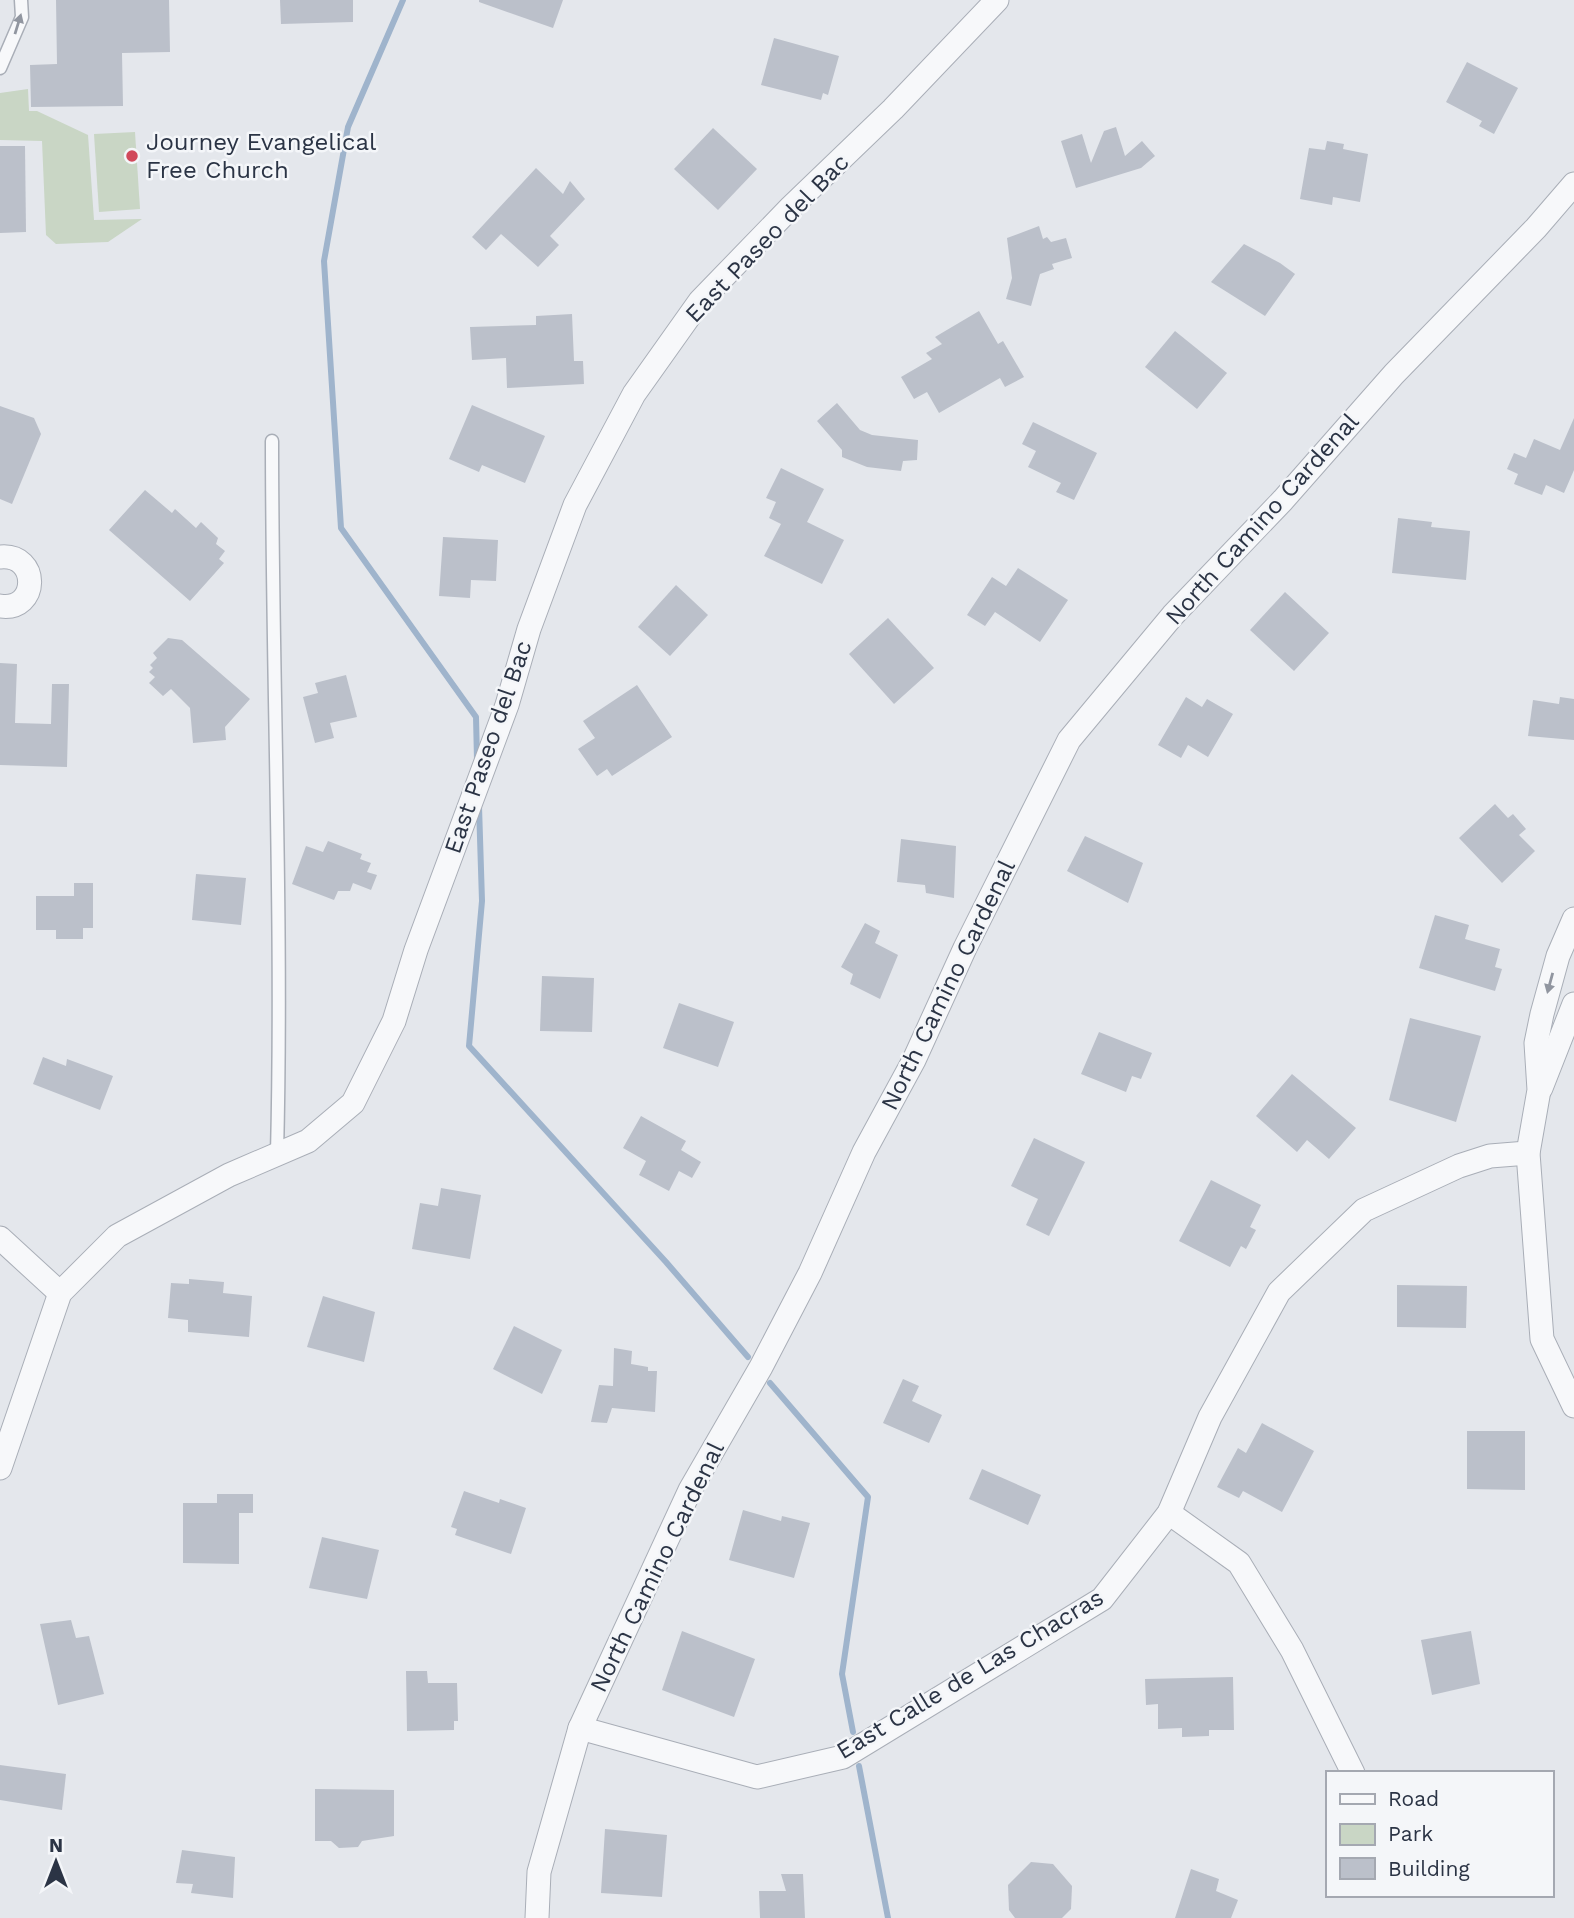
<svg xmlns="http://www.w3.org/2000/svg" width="1574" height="1918" font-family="'Work Sans',sans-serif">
  <rect width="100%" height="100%" fill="#e4e7ec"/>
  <g fill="#c9d6c5">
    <polygon points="28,89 29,111 37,111 88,135 94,220 142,219 108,242 56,244 46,235 42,141 0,140 0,93"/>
    <polygon points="135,132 140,209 99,212 94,134"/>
  </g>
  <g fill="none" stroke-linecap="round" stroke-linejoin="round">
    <g stroke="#9fb4cc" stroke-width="6">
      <polyline points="403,0 348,127 324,261 341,528 476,717 477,760"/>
      <polyline points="479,806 482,901 469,1046 666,1262 748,1357"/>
      <polyline points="770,1383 868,1497 842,1674 853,1732"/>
      <polyline points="859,1766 888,1918"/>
    </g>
  </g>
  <g fill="#bbc0ca">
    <polygon points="56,0 169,0 170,52 122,53 123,106 31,107 30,65 57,64"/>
    <polygon points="280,0 353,0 353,22 281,24"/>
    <polygon points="479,0 563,0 553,28 479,2"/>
    <polygon points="774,38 839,56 828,95 823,93 821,100 761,85"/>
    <polygon points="1467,62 1518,88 1494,134 1479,126 1482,121 1446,102"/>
    <polygon points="1116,127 1125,156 1142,141 1155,156 1141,168 1076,188 1061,141 1082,134 1091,163 1104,131"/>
    <polygon points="713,128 757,169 718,210 674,169"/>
    <polygon points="1327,141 1344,144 1343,149 1368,154 1360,202 1333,197 1332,205 1300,199 1309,148 1325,150"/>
    <polygon points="0,146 25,146 26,232 0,233"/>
    <polygon points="536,168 563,194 570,181 585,199 550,236 559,245 538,267 501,234 486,250 472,237"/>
    <polygon points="1039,226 1043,239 1047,237 1051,242 1066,238 1072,258 1052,264 1054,269 1040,274 1031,306 1006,299 1012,278 1007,238"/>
    <polygon points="1244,244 1280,263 1295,274 1265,316 1211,282"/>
    <polygon points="979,311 998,344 1003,341 1024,377 1005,387 1000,378 939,413 927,392 914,399 901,377 932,359 926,353 942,344 935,337"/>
    <polygon points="572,314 574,361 583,361 584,384 507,388 506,358 472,360 470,327 536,325 536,316"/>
    <polygon points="1175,331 1227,373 1197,409 1145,367"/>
    <polygon points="837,403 860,430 872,435 918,440 917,460 903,461 901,471 867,467 842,457 842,450 817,421"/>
    <polygon points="472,405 545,436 525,483 482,465 479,472 449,459"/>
    <polygon points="0,406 34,418 41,434 12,504 0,499"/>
    <polygon points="1574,418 1574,470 1564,493 1546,485 1542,495 1514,484 1518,474 1507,469 1514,453 1526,458 1534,439 1560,450"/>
    <polygon points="1033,422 1097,453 1074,500 1056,492 1061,483 1028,467 1036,451 1022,444"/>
    <polygon points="781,468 824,489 807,522 844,540 822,584 764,556 781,524 769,518 776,502 766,498"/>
    <polygon points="145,490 172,513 175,509 196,528 201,522 218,538 216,544 225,551 219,559 224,563 190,601 109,530"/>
    <polygon points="1398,518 1432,522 1431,527 1470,531 1466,580 1392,573"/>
    <polygon points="443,537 498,540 496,581 471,580 470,598 439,596"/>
    <polygon points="1018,568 1068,600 1040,642 995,612 985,626 967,615 992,577 1006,586"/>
    <polygon points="676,585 708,615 670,656 638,627"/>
    <polygon points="1285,592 1329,633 1294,671 1250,630"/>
    <polygon points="888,618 934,668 894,704 849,654"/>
    <polygon points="168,638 182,640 250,699 225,727 226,740 193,743 190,708 171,689 163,696 149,683 155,677 149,672 153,668 150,665 157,658 153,653"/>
    <polygon points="0,663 17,664 15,723 51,724 52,684 69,684 67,767 0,765"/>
    <polygon points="346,675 357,717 330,723 334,738 315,743 303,697 318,693 315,683"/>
    <polygon points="637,685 672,737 612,776 607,769 597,776 578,749 595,738 583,721"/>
    <polygon points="1186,697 1202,707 1207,699 1233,714 1208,757 1188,745 1181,758 1158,745"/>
    <polygon points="1560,697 1574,699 1574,740 1528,736 1533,700 1559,704"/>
    <polygon points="1495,804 1508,818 1513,814 1526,829 1519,835 1535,851 1502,883 1459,838"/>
    <polygon points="1085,836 1143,863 1128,903 1067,871"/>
    <polygon points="901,839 956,846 954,898 926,893 925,885 897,882"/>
    <polygon points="328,841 362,854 360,859 371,863 367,872 377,875 371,890 353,883 350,891 338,891 334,900 292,884 306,846 323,852"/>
    <polygon points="196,874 246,878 241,925 192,920"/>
    <polygon points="74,883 93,883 93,928 83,928 83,939 56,939 56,930 36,930 36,896 74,896"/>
    <polygon points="1435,915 1469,925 1465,939 1500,949 1495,967 1502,969 1495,991 1419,968"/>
    <polygon points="865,923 880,931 875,943 898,955 880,999 850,984 853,974 841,967"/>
    <polygon points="542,976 594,978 592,1032 540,1031"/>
    <polygon points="679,1003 734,1022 718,1067 663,1048"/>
    <polygon points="1410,1018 1481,1036 1456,1122 1389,1100"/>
    <polygon points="1099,1032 1152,1053 1141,1079 1132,1076 1126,1092 1081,1074"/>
    <polygon points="43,1057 66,1066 67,1059 113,1076 100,1110 33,1084"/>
    <polygon points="1292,1074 1356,1128 1329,1159 1307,1140 1297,1152 1256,1116"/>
    <polygon points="641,1116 686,1141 681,1150 701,1162 692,1178 679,1171 669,1191 639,1175 646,1161 623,1148"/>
    <polygon points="1034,1138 1085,1162 1049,1236 1026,1225 1038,1199 1011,1186"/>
    <polygon points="1211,1180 1261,1205 1250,1227 1256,1230 1246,1249 1241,1246 1230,1267 1179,1241"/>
    <polygon points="441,1188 481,1195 470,1259 412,1249 420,1203 438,1206"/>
    <polygon points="189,1279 224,1282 223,1293 252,1296 249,1337 188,1332 188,1320 168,1318 171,1283 189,1284"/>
    <polygon points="1397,1285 1467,1286 1466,1328 1397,1327"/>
    <polygon points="323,1296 375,1312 364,1362 307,1347"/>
    <polygon points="514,1326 562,1350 542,1394 493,1369"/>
    <polygon points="614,1348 632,1351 631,1364 648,1367 648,1371 657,1371 655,1412 612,1408 607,1423 591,1422 599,1385 613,1386"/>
    <polygon points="903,1379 919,1386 912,1401 942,1415 929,1443 883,1423"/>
    <polygon points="1262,1423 1314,1451 1282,1512 1243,1491 1239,1498 1217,1487 1238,1448 1246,1453"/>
    <polygon points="1467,1431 1525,1431 1525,1490 1467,1489"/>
    <polygon points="982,1469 1041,1495 1028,1525 969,1499"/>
    <polygon points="464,1491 499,1503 500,1499 526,1508 511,1554 455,1535 457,1529 451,1527"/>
    <polygon points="217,1494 253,1494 253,1513 239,1513 239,1564 183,1563 183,1503 217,1503"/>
    <polygon points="743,1510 781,1521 782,1516 810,1523 794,1578 729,1560"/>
    <polygon points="322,1537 379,1550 367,1599 309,1588"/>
    <polygon points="71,1620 76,1638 89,1636 104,1694 58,1705 40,1624"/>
    <polygon points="682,1631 755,1659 734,1717 662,1690"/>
    <polygon points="1471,1631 1480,1684 1432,1695 1421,1640"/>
    <polygon points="406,1671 427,1671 428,1683 457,1683 458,1721 454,1721 454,1730 407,1731"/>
    <polygon points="1233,1677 1234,1730 1209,1730 1209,1736 1182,1737 1182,1728 1158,1729 1158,1704 1146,1705 1145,1679"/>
    <polygon points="0,1765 66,1774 62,1810 0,1800"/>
    <polygon points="315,1789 394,1790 394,1836 362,1841 358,1847 339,1848 331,1841 315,1841"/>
    <polygon points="605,1829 667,1835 662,1897 601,1893"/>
    <polygon points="182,1850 235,1857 233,1898 191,1893 193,1884 176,1883"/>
    <polygon points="1031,1862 1053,1864 1072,1886 1071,1909 1062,1918 1015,1918 1009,1910 1008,1885"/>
    <polygon points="1191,1869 1219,1879 1216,1891 1238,1900 1231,1918 1175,1918"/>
    <polygon points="781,1874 803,1874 805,1918 760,1918 759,1891 786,1891"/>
  </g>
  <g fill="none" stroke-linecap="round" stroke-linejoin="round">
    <defs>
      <g id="service">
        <polyline points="0,68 22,17 21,0"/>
        <path d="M272,441C272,679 283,917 277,1154"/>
      </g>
      <g id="minor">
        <path d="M0,557C40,553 39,612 0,606"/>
        <polyline points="1574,919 1558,956 1542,1014 1536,1043 1539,1090 1528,1153 1542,1339 1574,1406"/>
        <polyline points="1541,1088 1574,1004"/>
        <polyline points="0,1238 60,1293"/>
        <polyline points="0,1468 60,1293 117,1236 229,1175 308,1141 353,1103 394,1021 416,950 507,705 529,629 575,505 634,394 700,301 791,207 893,109 997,0"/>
        <polyline points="1169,1513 1239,1563 1292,1650 1353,1773"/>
        <polyline points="580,1728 757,1777 843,1757 1102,1599 1169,1513 1210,1417 1279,1292 1364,1210 1459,1166 1490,1156 1528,1153"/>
        <polyline points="537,1918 539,1872 580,1728 690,1490 761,1367 810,1273 864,1152 914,1060 965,948 1069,740 1173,615 1283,500 1394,374 1536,228 1574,184"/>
      </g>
    </defs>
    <use href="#service" stroke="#a9aeb7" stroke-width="15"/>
    <use href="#minor" stroke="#a9aeb7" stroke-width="25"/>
    <use href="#service" stroke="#f7f8fa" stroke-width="12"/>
    <use href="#minor" stroke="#f7f8fa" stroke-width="23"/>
  </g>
  <defs><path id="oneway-solid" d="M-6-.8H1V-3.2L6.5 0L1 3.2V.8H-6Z" transform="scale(1.75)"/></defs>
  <g fill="#9196a0">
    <use href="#oneway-solid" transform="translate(18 24) rotate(-73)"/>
    <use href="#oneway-solid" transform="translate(1550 983) rotate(105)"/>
  </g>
  <circle fill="#d1495b" stroke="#f4f6f9" stroke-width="2.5" cx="132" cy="156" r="7"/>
  <g text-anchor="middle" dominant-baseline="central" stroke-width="5" stroke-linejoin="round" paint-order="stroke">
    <g font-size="24" fill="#2b3445" stroke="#f4f6f9" text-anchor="start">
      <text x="146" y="142">Journey Evangelical<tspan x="146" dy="28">Free Church</tspan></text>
    </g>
    <g font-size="24" fill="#2b3445" stroke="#f4f6f9">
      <text transform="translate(767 238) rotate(-46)">East Paseo del Bac</text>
      <text transform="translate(1262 519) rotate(-48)">North Camino Cardenal</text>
      <text transform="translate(488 747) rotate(-71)">East Paseo del Bac</text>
      <text transform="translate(948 985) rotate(-64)">North Camino Cardenal</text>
      <text transform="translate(657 1567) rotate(-64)">North Camino Cardenal</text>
      <text transform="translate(970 1674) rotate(-31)">East Calle de Las Chacras</text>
    </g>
  </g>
  <rect x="1326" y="1771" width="228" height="126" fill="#f4f6f9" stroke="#a4a8b1" stroke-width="2"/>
  <rect x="1340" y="1794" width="35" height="10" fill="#f7f8fa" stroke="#a4a8b1" stroke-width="2"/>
  <text x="1388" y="1806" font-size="21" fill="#2b3445">Road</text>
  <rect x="1340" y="1824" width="35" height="21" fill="#c9d6c5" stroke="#a4a8b1" stroke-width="2"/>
  <text x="1388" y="1841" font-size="21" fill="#2b3445">Park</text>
  <rect x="1340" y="1858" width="35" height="21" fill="#bbc0ca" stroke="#a4a8b1" stroke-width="2"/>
  <text x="1388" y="1876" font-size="21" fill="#2b3445">Building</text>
  <g transform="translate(56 1862)" stroke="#f4f6f9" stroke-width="5" paint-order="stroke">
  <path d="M0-5L12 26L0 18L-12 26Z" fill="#2b3445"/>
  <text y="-10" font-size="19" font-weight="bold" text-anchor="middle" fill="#2b3445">N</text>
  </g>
</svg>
